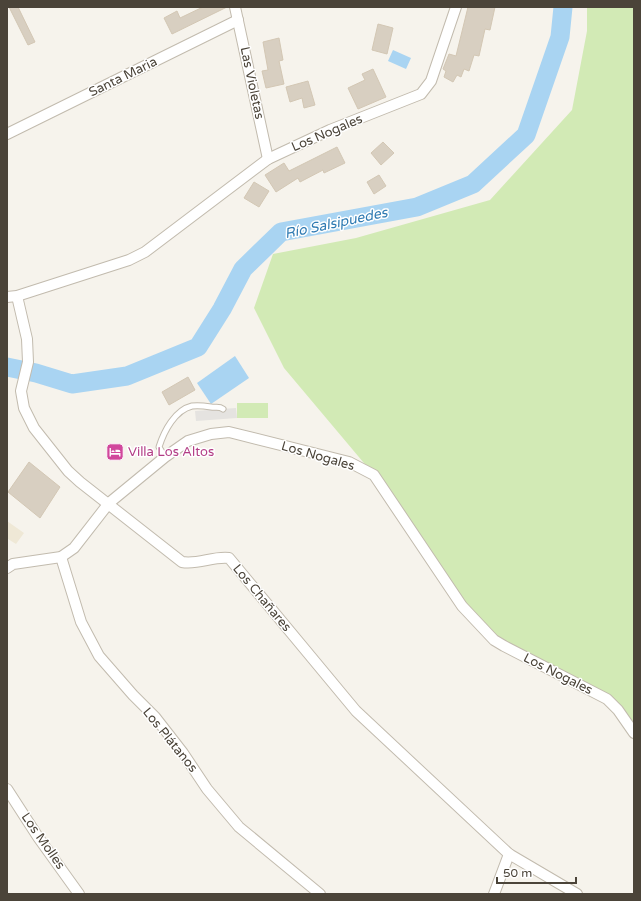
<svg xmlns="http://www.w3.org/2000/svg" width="641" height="901" font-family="'Varela Round',sans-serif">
  <rect width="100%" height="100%" fill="#f6f3ec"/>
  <polygon fill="#efe8d6" points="7,521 24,533 16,544 8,539 7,541"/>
  <g fill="#d2eab5">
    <polygon points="587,7 634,7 634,733 618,710 504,646 462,606 374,475 284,368 254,308 273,254 356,238 490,200 572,110 587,31"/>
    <rect x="237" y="403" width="31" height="15"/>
  </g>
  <polygon fill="#e5e3e0" points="236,408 237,418 196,421 195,411"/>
  <g fill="#a9d4f2">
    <polygon points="393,50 411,58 406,69 388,61"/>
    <polygon points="235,356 249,378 211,404 197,383"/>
  </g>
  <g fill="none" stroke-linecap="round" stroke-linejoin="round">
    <polyline stroke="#a9d4f2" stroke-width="19" points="7,367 36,373 72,384 127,376 198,347 222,309 243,269 281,232 417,207 473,184 526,135 560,37 563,7"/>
  </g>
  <g fill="#d8cfc1" stroke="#d3c7b4">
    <polygon points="9,7 18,7 35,42 28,45"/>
    <polygon points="203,7 227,7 172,34 164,18 177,11 180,18"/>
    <polygon points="468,7 495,7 490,30 485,29 479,56 474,55 469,71 464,69 461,77 457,75 453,82 444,77 446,71 443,69 449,54 456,56"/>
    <polygon points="378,24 393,28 387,54 372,50"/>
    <polygon points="279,38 283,60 279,61 284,84 266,88 262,71 268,70 263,42"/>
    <polygon points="373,69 386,97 358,109 348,88 365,80 362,74"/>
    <polygon points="308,81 315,105 304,108 302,98 290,102 286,87"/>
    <polygon points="383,142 394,153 381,165 371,153"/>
    <polygon points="337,147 345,163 324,173 323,170 300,182 298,178 276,192 265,175 284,163 289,171"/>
    <polygon points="379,175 386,186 374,194 367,182"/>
    <polygon points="254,182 269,191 259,207 244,198"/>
    <polygon points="188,377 195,390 169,405 162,392"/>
    <polygon points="29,462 60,487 40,518 8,492"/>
  </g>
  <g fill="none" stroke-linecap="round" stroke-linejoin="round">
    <defs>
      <path id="lane" d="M165,457L159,447C164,431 175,410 192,406C199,405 205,406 211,407C216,408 219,406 223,409"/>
      <g id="street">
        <polyline points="235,7 268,159"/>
        <polyline points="7,134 238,20"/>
        <path d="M17,296L27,339L28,362L21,391L24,408L34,428L68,471L80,482L182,562C198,565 213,556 229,558L356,711L509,854L577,894"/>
        <polyline points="7,297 17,296 129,260 145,252 268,159 330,130 421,94 431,81 456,7"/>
        <polyline points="61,557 81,622 99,656 133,695 155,717 183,753 207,789 239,827 320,894"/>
        <polyline points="7,568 13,564 61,557 74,548 109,503 165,457 188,441 211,434 229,432 349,462 374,475 462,606 494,640 504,646 607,699 618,710 634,733"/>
        <polyline points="7,789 38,837 79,894"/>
        <polyline points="494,894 509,854"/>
      </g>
    </defs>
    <use href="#lane" stroke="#c2bbae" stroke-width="7"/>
    <use href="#street" stroke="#c2bbae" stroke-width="12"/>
    <use href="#lane" stroke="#fff" stroke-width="5"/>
    <use href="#street" stroke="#fff" stroke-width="10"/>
  </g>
  <defs>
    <symbol id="hotel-square" viewBox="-11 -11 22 22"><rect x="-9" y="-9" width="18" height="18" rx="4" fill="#d1479c" stroke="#fff"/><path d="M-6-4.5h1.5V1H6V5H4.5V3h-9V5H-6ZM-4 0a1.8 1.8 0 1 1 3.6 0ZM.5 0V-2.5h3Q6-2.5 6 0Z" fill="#fff"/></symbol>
  </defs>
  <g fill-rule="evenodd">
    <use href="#hotel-square" x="105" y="442" width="20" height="20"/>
  </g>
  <g text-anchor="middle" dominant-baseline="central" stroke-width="3" stroke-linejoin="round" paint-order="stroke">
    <g font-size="13" fill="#4b4439" stroke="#fff">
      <text transform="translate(123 77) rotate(-26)">Santa Maria</text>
      <text transform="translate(252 83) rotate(78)">Las Violetas</text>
      <text transform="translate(327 133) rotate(-23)">Los Nogales</text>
      <text transform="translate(318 456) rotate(16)">Los Nogales</text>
      <text transform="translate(262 598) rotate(50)">Los Chañares</text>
      <text transform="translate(558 674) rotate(27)">Los Nogales</text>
      <text transform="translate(170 740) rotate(51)">Los Plátanos</text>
      <text transform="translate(43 841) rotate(55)">Los Molles</text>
    </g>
    <g font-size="13" fill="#b23c85" stroke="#fff" text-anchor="start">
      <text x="128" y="452">Villa Los Altos</text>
    </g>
    <g font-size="14" font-style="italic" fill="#2e7ab2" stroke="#fff">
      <text transform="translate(336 223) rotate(-12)">Río Salsipuedes</text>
    </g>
  </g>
  <rect width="641" height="901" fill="none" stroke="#4b4439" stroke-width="16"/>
  <path d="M497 877v6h79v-6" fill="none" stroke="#4b4439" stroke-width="2"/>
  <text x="503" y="877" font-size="12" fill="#4b4439" stroke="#ffffff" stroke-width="3" paint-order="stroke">50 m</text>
</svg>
